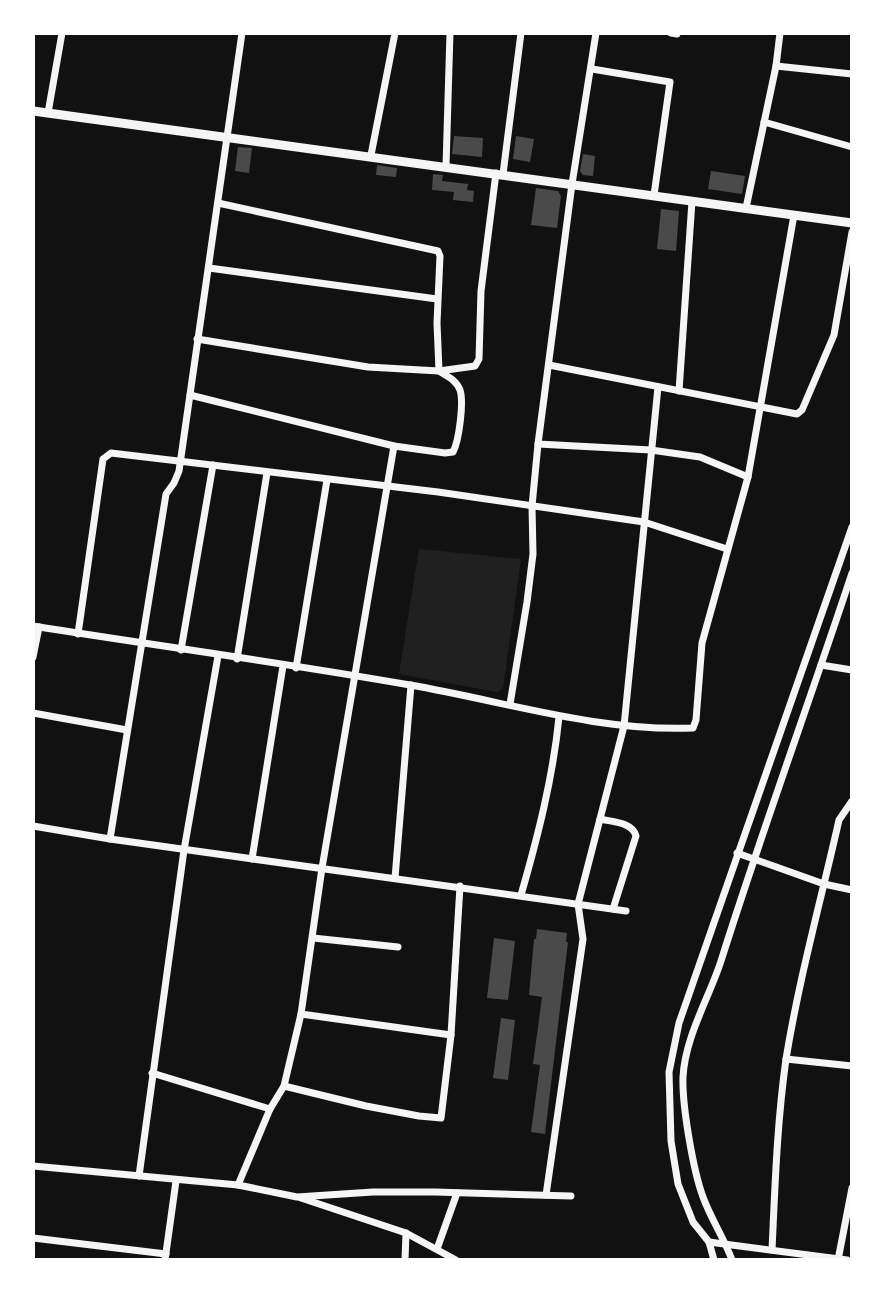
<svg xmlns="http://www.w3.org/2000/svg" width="885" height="1293" font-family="'Archivo Narrow',sans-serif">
  <rect width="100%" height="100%" fill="#111"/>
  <polygon fill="#202020" points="419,549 521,559 503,688 497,692 399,674"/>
  <g fill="#4a4a4a">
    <polygon points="454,136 483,138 482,157 452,154"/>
    <polygon points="516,136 534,139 530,162 513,159"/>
    <polygon points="238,147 252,148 249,173 235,171"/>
    <polygon points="583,154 595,156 593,176 583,175 580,171"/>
    <polygon points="377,165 397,168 396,177 376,175"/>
    <polygon points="711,171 745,176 742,194 708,189"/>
    <polygon points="433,174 443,175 442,181 468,184 467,190 474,191 473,202 453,200 454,192 432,190"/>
    <polygon points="536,188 558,191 561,196 557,228 531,225"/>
    <polygon points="661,209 679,211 676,251 657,249"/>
    <polygon points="537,929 567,933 566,942 568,942 545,1134 531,1132 540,1065 533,1064 542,997 529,995 534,939 536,939"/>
    <polygon points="494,938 515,941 508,1000 487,998"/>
    <polygon points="501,1018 515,1020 508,1080 493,1078"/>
  </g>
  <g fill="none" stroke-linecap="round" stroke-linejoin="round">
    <g stroke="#f5f5f5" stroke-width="7">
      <polyline points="671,33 677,34"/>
      <polyline points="776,66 852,74"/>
      <polyline points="592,69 670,82 654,195"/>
      <polyline points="48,113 62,33"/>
      <polyline points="764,122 852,147"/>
      <polyline points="371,155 395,33"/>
      <polyline points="446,166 450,33"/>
      <polyline points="503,174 521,33"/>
      <polyline points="746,208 776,66 780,33"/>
      <polyline points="209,268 437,299"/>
      <polyline points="197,339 368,367 439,371 475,366 479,359 481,291 496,173"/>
      <polyline points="549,365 797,414 802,410 834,335 852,232"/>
      <polyline points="679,391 692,201"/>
      <path d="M190,395L394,446L445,453L453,452C459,441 464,402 460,390C456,380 447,376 439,371L437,323L440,256L438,251L218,203"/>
      <polyline points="538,444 651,450 700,457 748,477"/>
      <path d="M33,626C159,646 285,663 410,685C504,701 597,732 693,728L696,720L702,643L748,477L794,215"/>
      <polyline points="78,634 103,459 111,453 438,492 644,522 727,549"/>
      <polyline points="181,650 213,465"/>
      <polyline points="33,657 39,627"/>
      <polyline points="237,659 267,473"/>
      <polyline points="821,665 852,670"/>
      <polyline points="296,668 327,480"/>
      <polyline points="510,704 527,602 533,554 532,506 538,444 572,184 596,33"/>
      <polyline points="33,713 127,730"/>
      <path d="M600,819C612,822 633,822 636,836L613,909"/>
      <polyline points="33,826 110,839 626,911"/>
      <polyline points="110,839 166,494 174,483 179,471 242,33"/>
      <polyline points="737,853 824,884 852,890"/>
      <polyline points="252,859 283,666"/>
      <polyline points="395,878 411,685"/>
      <path d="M521,895C538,836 553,777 559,717"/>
      <polyline points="313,938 398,947"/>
      <polyline points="301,1014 451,1035"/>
      <polyline points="786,1059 852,1066"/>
      <polyline points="152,1073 270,1109"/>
      <polyline points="284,1086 366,1106 419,1116 441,1118 451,1035 460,886"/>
      <polyline points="33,1166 238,1185 297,1197 373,1192 435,1192 571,1196"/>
      <polyline points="139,1176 184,850 218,656"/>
      <polyline points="238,1185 270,1109 284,1086 301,1014 322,868 394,446"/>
      <polyline points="546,1195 583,939 578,904 624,726 658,387"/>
      <polyline points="301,1198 406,1233 456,1260"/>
      <polyline points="33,1238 166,1254"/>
      <polyline points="709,1242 847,1260"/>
      <polyline points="437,1249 457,1193"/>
      <path d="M772,1250C775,1186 777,1123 786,1059C799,979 821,900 839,820L852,801"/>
      <polyline points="165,1260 176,1181"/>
      <polyline points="405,1260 406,1233"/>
      <polyline points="714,1260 709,1242 693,1222 678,1184 671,1141 669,1072 679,1023 852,527"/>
      <path d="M732,1260C724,1238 711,1219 703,1197C693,1170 682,1105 683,1077C685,1037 709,998 721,961C762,831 809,703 852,573"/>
      <polyline points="838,1260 852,1188"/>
    </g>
    <polyline stroke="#f5f5f5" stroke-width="9" points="33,111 852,223"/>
  </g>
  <rect width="885" height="1293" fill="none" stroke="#ffffff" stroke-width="70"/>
</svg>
